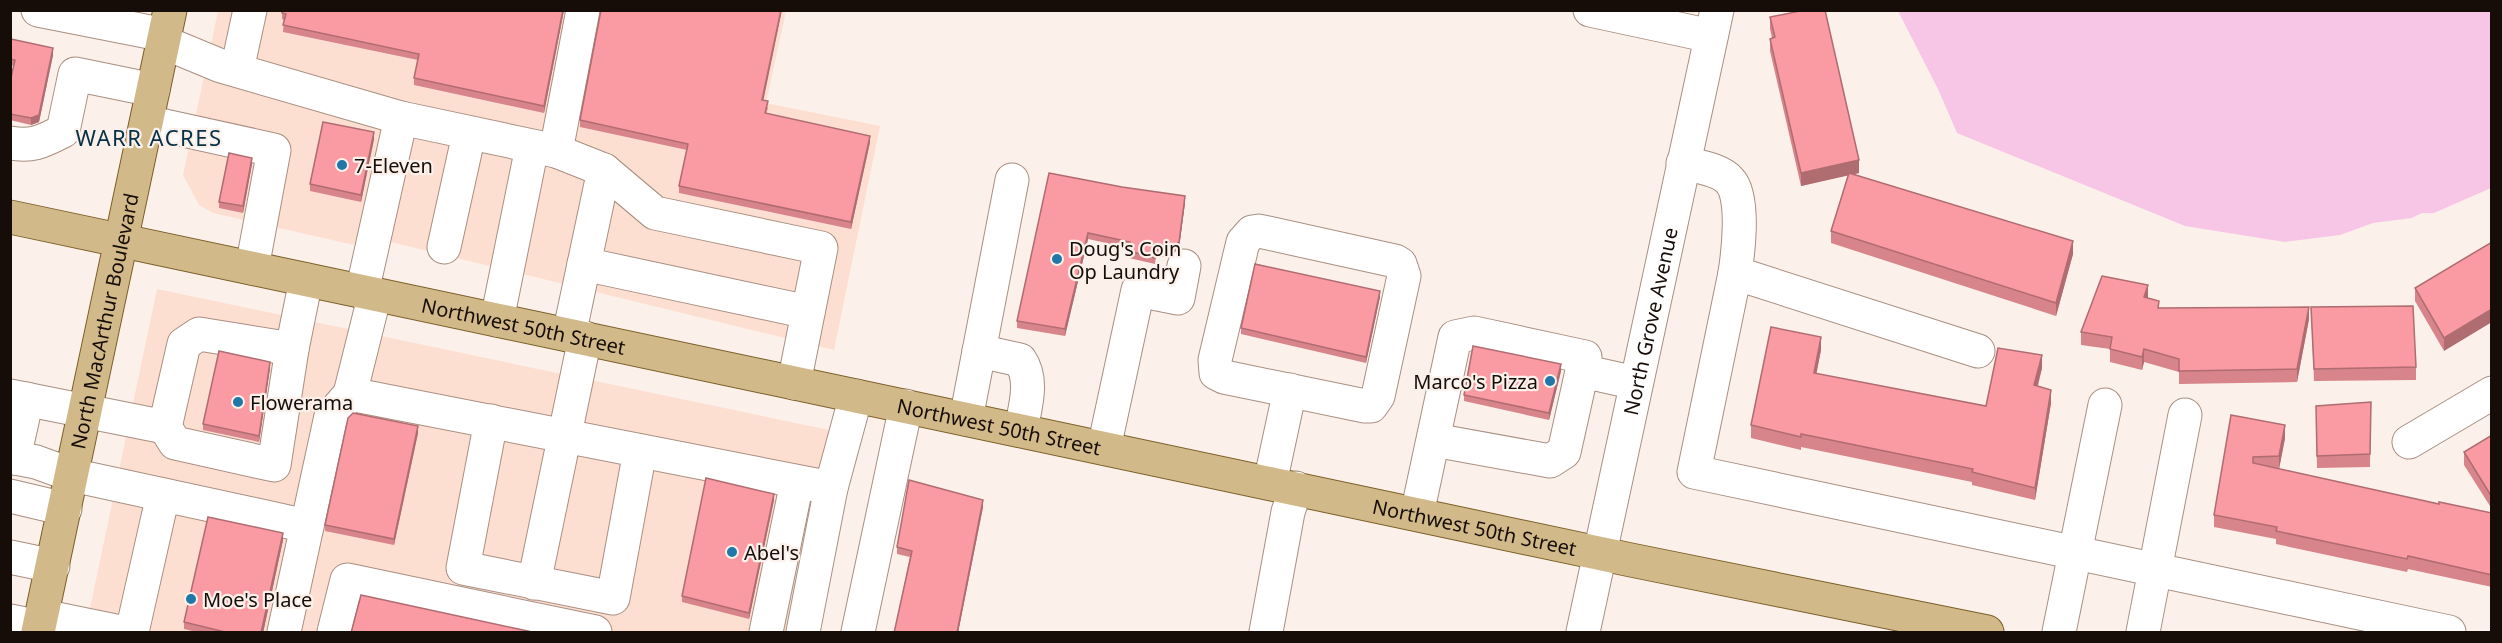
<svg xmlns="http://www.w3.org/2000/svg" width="2502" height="643" font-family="'Noto Sans',sans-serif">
  <rect width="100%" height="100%" fill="#fcf0ea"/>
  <g fill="#fcdfd1">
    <polygon points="218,11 786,11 766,103 880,126 834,350 358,234 354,245 213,213 199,205 183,175"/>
    <polygon points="157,289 829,430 786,632 85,632"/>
  </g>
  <polygon fill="#f7c5e5" points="1898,11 2491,11 2491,188 2434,213 2422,213 2412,218 2373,223 2340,235 2285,242 2185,226 1957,133 1938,89"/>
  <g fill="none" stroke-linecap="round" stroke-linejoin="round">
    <defs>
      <g id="minor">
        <polyline points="38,10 165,35"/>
        <polyline points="1590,10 1711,36"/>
        <polyline points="163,42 221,66 401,118 556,151 604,170 655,213 821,248 794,383"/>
        <polyline points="237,70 250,10"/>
        <polyline points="147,122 274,150 252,268"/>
        <path d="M10,143C34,147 43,141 63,131L75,74L153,90"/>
        <polyline points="556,151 583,10"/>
        <path d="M1683,163C1698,167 1720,169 1730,181C1745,197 1738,253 1735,273L1978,351"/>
        <polygon points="1259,231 1395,261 1400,264 1404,276 1378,396 1371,406 1365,406 1224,377 1216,373 1215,360 1243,242 1252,232"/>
        <polyline points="444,247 469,134"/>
        <polyline points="584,264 808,312"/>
        <polyline points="1735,273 1694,472 2449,632"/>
        <polyline points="362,292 401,118"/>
        <polyline points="375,294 350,394 831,488"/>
        <polyline points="497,320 532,147"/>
        <polyline points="569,335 604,170"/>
        <path d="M979,351L1020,360C1034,380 1025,407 1021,430"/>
        <polyline points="10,396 165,427 184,344 199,334 292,349 306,280"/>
        <polyline points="966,419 1012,180"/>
        <polyline points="491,421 463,568 613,598 640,451"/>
        <polyline points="165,427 175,443 274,465 292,349"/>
        <polyline points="1434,440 1550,461 1564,452 1582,371"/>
        <polyline points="2409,442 2492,393"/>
        <polyline points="1104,448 1138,290 1178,298 1184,266"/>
        <polyline points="10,457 36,462 72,475 307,526"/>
        <polyline points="14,458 27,399"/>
        <polyline points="1270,483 1290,390"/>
        <polyline points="10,496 65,509"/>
        <polyline points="1417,514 1455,337 1474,333 1585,357 1582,371 1636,383"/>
        <polyline points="10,557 53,566"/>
        <polyline points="534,583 585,338"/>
        <polyline points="42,616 120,632"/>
        <polyline points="10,621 39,627"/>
        <polyline points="132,632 163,495"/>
        <polyline points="284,632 331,416 350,394"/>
        <polyline points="334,632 347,580 595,632"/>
        <polyline points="766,632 797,482"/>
        <polyline points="803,632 831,488 856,396"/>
        <polyline points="858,632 906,406"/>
        <polyline points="1266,632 1288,512 1296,488"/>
        <path id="s1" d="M1583,632L1717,10"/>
        <polyline points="2059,632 2105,405"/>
        <polyline points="2143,632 2185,415"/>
      </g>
      <g id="major">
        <path id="s2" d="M10,217L1631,560L1987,632"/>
        <path id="s3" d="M38,632L170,10"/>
      </g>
    </defs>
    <use href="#minor" stroke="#a98f81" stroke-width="35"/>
    <use href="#major" stroke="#7b5f28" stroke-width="35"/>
    <use href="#minor" stroke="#fff" stroke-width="33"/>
    <use href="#major" stroke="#d1b989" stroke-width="33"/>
  </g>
  <g fill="#d7848b">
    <polygon points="564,10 544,113 414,85 414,78 418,60 283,32 284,20 282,19 282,13"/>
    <polygon points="1770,17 1859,173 1854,174 2073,254 2056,316 1831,243 1831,231 1848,175 1801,186 1770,51 1770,39 1772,38 1770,29"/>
    <polygon points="10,42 53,55 39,122 31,125 10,120 10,82 14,66 10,65"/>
    <polygon points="763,100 768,108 766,114 870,142 851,229 679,193 679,186 687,150 580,127 580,120"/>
    <polygon points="374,139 361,202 310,191 310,184"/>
    <polygon points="252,164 243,213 219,208 219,202"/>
    <polygon points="1049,173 1185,203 1179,248 1168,258 1156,255 1155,264 1129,258 1129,248 1088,239 1065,336 1017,328 1017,321"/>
    <polygon points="2492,242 2444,351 2415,301 2415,288"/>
    <polygon points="1380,297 1366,363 1241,334 1241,328"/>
    <polygon points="2148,298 2159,308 2309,319 2297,382 2179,384 2179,372 2144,362 2142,370 2110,362 2110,349 2081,345 2081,332"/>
    <polygon points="2311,307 2416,367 2416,380 2314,381"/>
    <polygon points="1821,350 1816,374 1986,406 2042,368 2038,386 2051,403 2035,500 1972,485 1972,482 1801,447 1801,450 1751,438 1751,425"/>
    <polygon points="270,368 259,442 203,430 203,424"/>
    <polygon points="1561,371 1549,420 1464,401 1464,395"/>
    <polygon points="2371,402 2370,467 2317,468 2316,419"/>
    <polygon points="2231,415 2285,438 2279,469 2439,504 2492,513 2492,587 2408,569 2407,572 2276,544 2276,539 2214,527 2214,515"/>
    <polygon points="418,433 394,545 325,531 325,525"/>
    <polygon points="2492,435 2490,506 2464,465 2464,452"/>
    <polygon points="774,500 749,619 682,602 682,596"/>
    <polygon points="983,507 958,633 894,633 910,557 897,554 897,547"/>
    <polygon points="283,540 263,633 201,633 184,629 184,622"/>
  </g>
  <g fill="#af6c71">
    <polygon points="563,10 564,10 544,113 544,106"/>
    <polygon points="781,10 782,10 762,107 762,100"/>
    <polygon points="53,48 53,55 39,122 31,125 31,118"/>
    <polygon points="374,132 374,139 361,202 361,195"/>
    <polygon points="870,136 870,142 851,229 851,222"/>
    <polygon points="252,158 252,164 243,213 243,206"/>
    <polygon points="1859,160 1859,173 1801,186 1801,173"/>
    <polygon points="1185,196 1185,203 1179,248 1168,258 1168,251"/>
    <polygon points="1088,233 1088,239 1065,336 1065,329"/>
    <polygon points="2073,241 2073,254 2056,316 2056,303"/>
    <polygon points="2148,285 2148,298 2144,297"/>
    <polygon points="1380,291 1380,297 1366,363 1366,357"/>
    <polygon points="2309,307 2309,319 2297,382 2297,369"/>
    <polygon points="2492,309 2492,322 2444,351 2444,338"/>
    <polygon points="1821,337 1821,350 1814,386 1814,373"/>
    <polygon points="2144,349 2144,362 2142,370 2142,357"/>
    <polygon points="2042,355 2042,368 2034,398 2034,385"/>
    <polygon points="270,362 270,368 259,442 259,436"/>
    <polygon points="1561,364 1561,371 1549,420 1549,413"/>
    <polygon points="2051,390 2051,403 2035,500 2035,488"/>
    <polygon points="2285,425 2285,438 2279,469 2279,456"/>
    <polygon points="418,426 418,433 394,545 394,539"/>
    <polygon points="2492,493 2492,506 2490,506 2490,494"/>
    <polygon points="774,494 774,500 749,619 749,613"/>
    <polygon points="983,500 983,507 958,633 957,633"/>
    <polygon points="283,533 283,540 263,633 261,633"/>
  </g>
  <g fill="#fa9aa2" stroke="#af6c71" stroke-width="1.5">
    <polygon points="282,10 563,10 544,106 414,78 419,54 283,25 286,14 282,13"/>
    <polygon points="601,10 781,10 762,100 768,101 765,113 870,136 851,222 679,186 688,144 580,120"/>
    <polygon points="1805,10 1825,10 1859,160 1801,173 1770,39 1775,37 1770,17"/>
    <polygon points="11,39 53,48 39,115 31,118 10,114 10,82 15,60 10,59"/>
    <polygon points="323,122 374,132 361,195 310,184"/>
    <polygon points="229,153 252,158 243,206 219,202"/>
    <polygon points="1049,173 1122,187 1185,196 1179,242 1168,251 1156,249 1155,258 1129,251 1130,242 1088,233 1065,329 1017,321"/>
    <polygon points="1849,173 2073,241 2056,303 1831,231"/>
    <polygon points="2492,242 2492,309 2444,338 2415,288"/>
    <polygon points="1255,264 1380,291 1366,357 1241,328"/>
    <polygon points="2102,276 2148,285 2144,297 2159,301 2158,308 2309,307 2297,369 2179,371 2179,359 2144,349 2142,357 2110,349 2112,337 2081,332"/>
    <polygon points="2413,306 2416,367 2314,369 2311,307"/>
    <polygon points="1771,327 1821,337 1814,373 1986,406 1998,348 2042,355 2034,385 2051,390 2035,488 1972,472 1973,469 1801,434 1801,437 1751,425"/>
    <polygon points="1473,346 1561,364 1549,413 1464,395"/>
    <polygon points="219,351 270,362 259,436 203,424"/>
    <polygon points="2371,402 2370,454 2317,456 2316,406"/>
    <polygon points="353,413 418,426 394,539 325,525 348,418"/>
    <polygon points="2231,415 2285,425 2279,456 2253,457 2253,463 2439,504 2439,502 2492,513 2492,575 2408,556 2407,559 2276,531 2277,527 2214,515"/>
    <polygon points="2492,435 2492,493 2490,494 2464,452"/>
    <polygon points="706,478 774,494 749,613 682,596"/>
    <polygon points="909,480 983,500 957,633 894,633 912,551 897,547"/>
    <polygon points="208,517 283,533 261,633 229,633 184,622"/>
    <polygon points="361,595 537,633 351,633"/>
  </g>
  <g fill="#1f78a7" stroke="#fcf0ea" stroke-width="2">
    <circle cx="342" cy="165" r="6"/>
    <circle cx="1057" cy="259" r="6"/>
    <circle cx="1550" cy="381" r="6"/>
    <circle cx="238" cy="402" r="6"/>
    <circle cx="732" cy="552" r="6"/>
    <circle cx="191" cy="599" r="6"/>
  </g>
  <g text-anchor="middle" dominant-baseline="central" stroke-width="4.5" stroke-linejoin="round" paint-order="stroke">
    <g font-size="20" fill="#160d08" stroke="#fcf0ea" text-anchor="start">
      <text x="354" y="165">7-Eleven</text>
      <text x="1069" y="248">Doug's Coin<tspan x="1069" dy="23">Op Laundry</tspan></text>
      <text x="1538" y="381" text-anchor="end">Marco's Pizza</text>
      <text x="250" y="402">Flowerama</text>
      <text x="744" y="552">Abel's</text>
      <text x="203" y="599">Moe's Place</text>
    </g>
    <g font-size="20" fill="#160d08" stroke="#fcf0ea">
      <text stroke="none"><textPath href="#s1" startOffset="318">North Grove Avenue</textPath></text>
      <text stroke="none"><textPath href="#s3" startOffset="318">North MacArthur Boulevard</textPath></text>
      <text stroke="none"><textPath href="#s2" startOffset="525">Northwest 50th Street</textPath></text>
      <text stroke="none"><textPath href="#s2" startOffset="1011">Northwest 50th Street</textPath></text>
      <text stroke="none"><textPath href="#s2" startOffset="1497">Northwest 50th Street</textPath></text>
    </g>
    <g font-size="22" letter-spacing="1.5" fill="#053046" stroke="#fcf0ea">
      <text x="149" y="137">WARR ACRES</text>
    </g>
  </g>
  <rect width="2502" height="643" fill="none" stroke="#160d08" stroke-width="24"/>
</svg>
